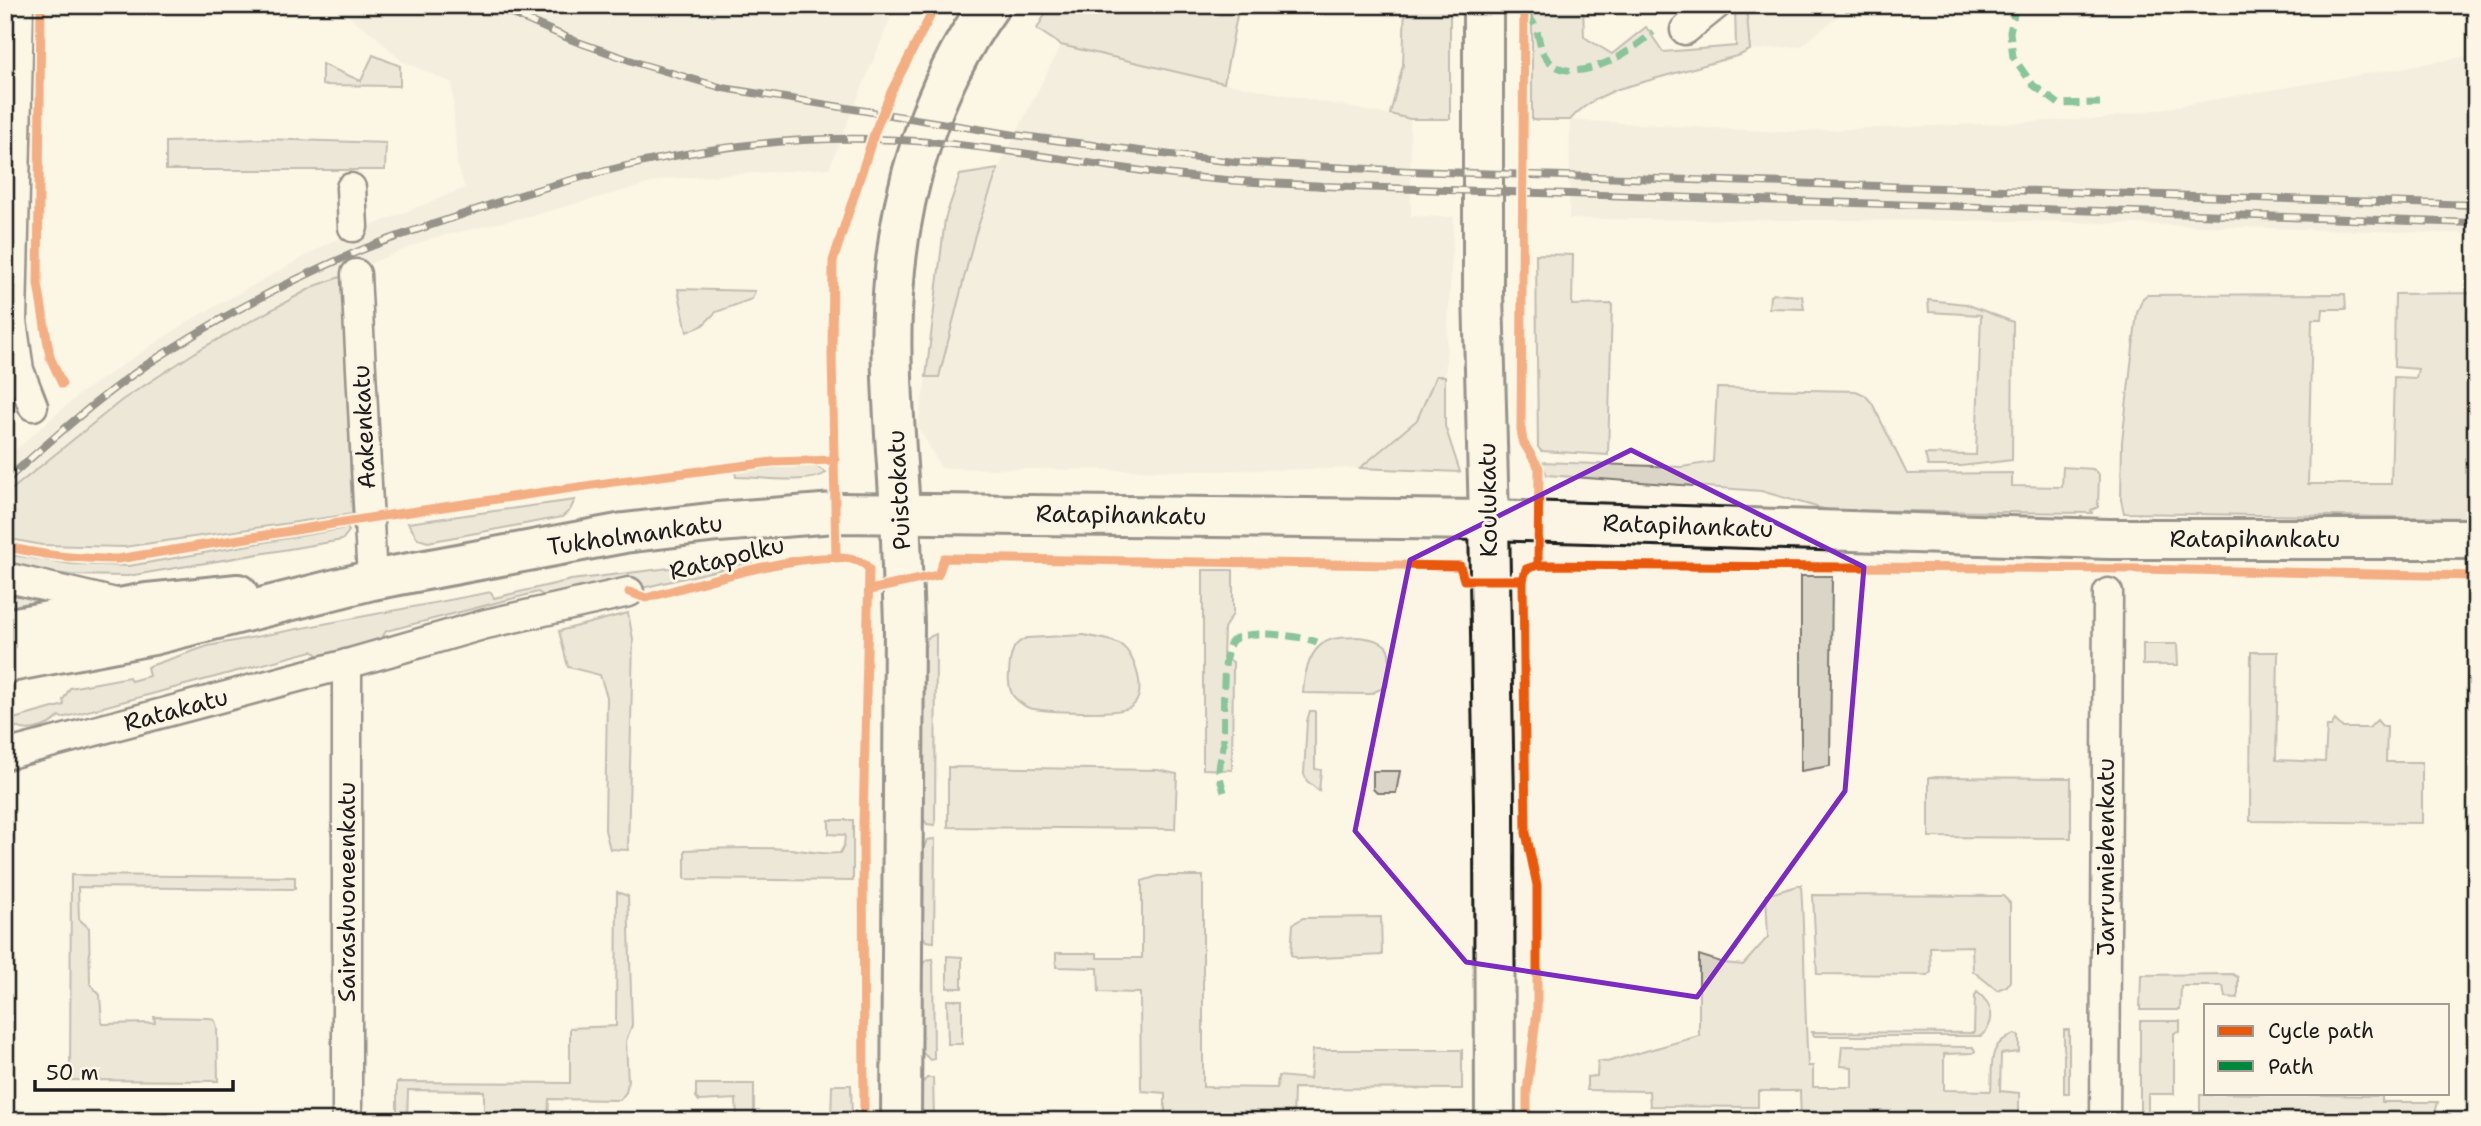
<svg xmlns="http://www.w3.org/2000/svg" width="2481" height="1126" font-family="'Shantell Sans',sans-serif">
  <rect width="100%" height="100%" fill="#fcf5e5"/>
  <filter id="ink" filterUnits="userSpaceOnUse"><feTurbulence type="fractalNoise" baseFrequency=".0143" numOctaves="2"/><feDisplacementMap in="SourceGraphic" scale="14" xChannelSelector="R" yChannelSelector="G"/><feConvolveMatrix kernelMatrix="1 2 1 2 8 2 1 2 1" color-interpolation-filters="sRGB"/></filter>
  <g filter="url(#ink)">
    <g fill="#ebe5d6">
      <polygon points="333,5 896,5 829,168 666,179 538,214 432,238 315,286 202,348 122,400 5,495 5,459 82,392 187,322 331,242 465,188 457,164 452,83 402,61 373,34"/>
      <polygon points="1746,5 1851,5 1802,46 1750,50"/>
      <polygon points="1061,45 1224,83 1410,119 1411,216 1454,217 1445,376 1436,376 1417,420 1360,468 1205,471 941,468 918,426 926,377 939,377 975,235 998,169"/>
      <polygon points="2476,55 2476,234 2032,221 1569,219 1570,120 1779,132 2101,119"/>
    </g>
    <g fill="#dbd5c8" stroke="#7c7872" stroke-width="2">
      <polygon points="1050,5 1239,5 1224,83 1061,45 1037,29"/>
      <polygon points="1405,5 1450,5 1450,119 1410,119 1390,114 1403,65"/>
      <path d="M1532,5H1583L1584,37L1612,54L1646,27L1663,52L1736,46L1735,5H1746L1750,50L1740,55L1618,89C1599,97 1583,105 1570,120H1532Z"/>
      <polygon points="373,55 400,66 400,86 322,85 322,64 361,81"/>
      <polygon points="263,139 386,143 385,170 166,170 166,142"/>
      <polygon points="998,169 975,235 939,377 926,377 945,219 960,175"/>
      <polygon points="1536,254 1573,255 1572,305 1612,304 1608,455 1541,451 1538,447"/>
      <polygon points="343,276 352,514 124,547 42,545 5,538 5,495 122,400 202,348 315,286"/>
      <polygon points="678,289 755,291 752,299 716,312 702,326 687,332"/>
      <polygon points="2476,293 2476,518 2124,513 2121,500 2122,442 2137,313 2143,298 2147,295 2345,294 2346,309 2323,309 2322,319 2312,319 2308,484 2391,484 2394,377 2416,378 2418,369 2394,367 2395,294"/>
      <polygon points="1774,294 1802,296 1804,309 1769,308 1770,296"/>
      <polygon points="1928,300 1966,304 2013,322 2012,460 1961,466 1928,466 1925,454 1976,455 1981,315 1929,312"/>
      <polygon points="1436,376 1445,376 1445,426 1460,472 1360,468 1417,420"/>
      <polygon points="1717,388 1856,391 1865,395 1872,403 1907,474 2012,473 2012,486 2062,487 2063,467 2093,469 2099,475 2098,507 2091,510 2092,513 1827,510 1761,491 1547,475 1542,462 1682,467 1713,462"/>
      <path d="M801,465L816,466L826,473C808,485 758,477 736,477L735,471Z"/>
      <polygon points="575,500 570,510 562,517 428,542 418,539 408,523"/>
      <polygon points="347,528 349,531 342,540 128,576 70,575 5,565 5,554 71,564 129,566"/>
      <path d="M751,558L752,562L642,588L550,600L538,592L386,631L378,645L322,657L312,651L62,718L59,716C49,729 18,737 10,720L64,705L63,700L70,688L129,677L131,681L149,676L147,667L208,646L491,592L494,598L571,580Z"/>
      <polygon points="1203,570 1233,570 1233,614 1224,628 1223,658 1233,662 1232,770 1203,769"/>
      <polygon points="1801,576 1832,576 1830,766 1801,771"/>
      <polygon points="5,590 57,599 55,604 5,611"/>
      <polygon points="628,613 633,639 628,850 610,849 605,830 607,697 600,675 568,667 559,631"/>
      <polygon points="936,634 935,825 927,824 923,818 925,647 927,638"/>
      <path d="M1084,635C1096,638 1110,639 1121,645C1135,654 1149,696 1131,707C1119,715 1045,712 1029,708C1024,706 1015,699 1012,694C1007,684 1009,673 1010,662C1012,650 1014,643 1027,638Z"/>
      <path d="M1358,637C1397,641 1390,652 1387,686L1370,694L1303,693C1304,675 1309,647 1330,640C1338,637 1349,638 1358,637Z"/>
      <polygon points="2143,644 2177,644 2178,665 2143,665"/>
      <polygon points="2251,652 2278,652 2276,760 2325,762 2327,726 2331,726 2335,720 2343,728 2369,728 2377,720 2382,726 2387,726 2386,762 2422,762 2422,823 2250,821"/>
      <polygon points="1310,711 1315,711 1315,769 1321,770 1319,791 1307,781 1304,774 1307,721"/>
      <polygon points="948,767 1158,770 1177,774 1175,829 948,827"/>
      <polygon points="1373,771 1400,771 1396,793 1377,793 1373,789"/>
      <polygon points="1929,777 2071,778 2071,838 1929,837"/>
      <path d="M829,820H853V881L685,879V850C720,848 755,847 790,849C807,851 822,855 840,853L844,846L845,835L829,834Z"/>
      <polygon points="935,839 934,942 926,941 923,936 924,847 927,840"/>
      <polygon points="71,875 295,877 295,889 78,887 79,919 89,928 90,984 100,995 102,1024 155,1023 154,1017 210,1018 215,1021 217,1027 218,1081 70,1080"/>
      <polygon points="1158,876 1203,876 1203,1087 1277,1088 1278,1076 1310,1079 1313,1050 1462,1050 1462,1089 1294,1088 1293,1121 1165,1121 1165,1093 1142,1091 1141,1087 1140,993 1099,992 1098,968 1056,967 1056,953 1097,953 1097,958 1142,958 1142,881"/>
      <path d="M1801,885C1805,945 1804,1006 1808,1066H1813V1087H1852V1067L1840,1066L1842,1046L1973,1047L1975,1051L1973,1053L1944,1054V1090L1991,1091C1993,1067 1986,1043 2015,1034L2019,1036V1052L2001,1054L2000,1091L2019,1093V1121H1801L1800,1091H1758V1107L1650,1106L1649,1091L1587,1090V1077L1597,1076L1598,1061L1607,1062L1699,1036V955L1724,963L1743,965L1768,937L1766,895Z"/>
      <polygon points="617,892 628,896 632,1025 626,1041 628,1083 626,1092 620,1100 549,1099 548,1121 484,1121 484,1091 408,1090 407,1121 397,1121 397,1082 570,1083 570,1028 616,1026"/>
      <polygon points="1813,895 2003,896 2010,903 2010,981 2007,986 1997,990 1973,971 1972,946 1930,947 1931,972 1928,975 1817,974"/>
      <polygon points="1381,917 1382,955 1299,959 1291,955 1293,924 1303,918"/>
      <polygon points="947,956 962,957 962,988 947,988"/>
      <polygon points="933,959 934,1059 930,1060 922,1052 922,966 926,960"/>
      <polygon points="2232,974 2238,977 2238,998 2225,997 2223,986 2181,986 2180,1010 2140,1010 2141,975"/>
      <path d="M1977,992C1993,1004 1997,1022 1981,1036H1814L1812,1032L1974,1033L1975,996Z"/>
      <polygon points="947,1000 962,1000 962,1044 948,1044"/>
      <polygon points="2140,1021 2180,1021 2180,1032 2174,1033 2174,1094 2148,1094 2148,1121 2140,1121"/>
      <rect x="2064" y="1030" width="5" height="63"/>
      <polygon points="927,1078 933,1078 934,1121 922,1121 922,1083"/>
      <polygon points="696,1084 754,1084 754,1121 737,1121 736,1099 699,1101 696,1097"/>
      <polygon points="832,1085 851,1085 852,1121 831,1121"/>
      <polygon points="2213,1093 2382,1096 2382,1102 2438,1102 2433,1121 2200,1119 2200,1095 2212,1095"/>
    </g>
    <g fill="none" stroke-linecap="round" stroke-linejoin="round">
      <defs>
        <g id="street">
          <polyline points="19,5 12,321 19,370 33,406"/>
          <polyline points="1685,30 1716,5"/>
          <polyline points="351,188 353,227"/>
          <polyline points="356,274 372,580"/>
          <polyline points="5,577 120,604"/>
          <polyline points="347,664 347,1121"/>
          <polyline points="5,755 347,664 486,624 629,592"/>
          <polyline points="2105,1121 2108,593"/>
        </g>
        <g id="secondary">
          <polyline points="900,512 904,624 901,1121"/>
          <polyline points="1489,520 1494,804 1495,1121"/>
          <polyline points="5,629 147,603 238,594"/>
          <polyline points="5,663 153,635 372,580 624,533 718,522 835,513 1489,520 2109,539 2476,539"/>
        </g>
        <g id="highway">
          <polyline points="1483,5 1483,293 1489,520"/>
          <path d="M900,512C896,440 888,366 893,294C899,193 930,88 990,5"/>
        </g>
      </defs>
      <use href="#street" stroke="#1c1c1c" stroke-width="33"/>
      <use href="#secondary" stroke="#1c1c1c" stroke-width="44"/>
      <use href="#highway" stroke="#1c1c1c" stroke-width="44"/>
      <use href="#street" stroke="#fcf5e5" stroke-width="28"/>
      <use href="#secondary" stroke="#fcf5e5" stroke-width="38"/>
      <use href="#highway" stroke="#fcf5e5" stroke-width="38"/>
      <defs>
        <g id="rail">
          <polyline points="492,5 575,41 641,64 723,88 1015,135 1179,156 1235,162 1410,171 2476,205"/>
          <path d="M5,481C55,437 108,388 165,353C224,315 287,282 352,254C386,239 423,228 458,216C593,168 728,136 872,139C973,141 1074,163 1174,175C1223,181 1272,183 1322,186L2476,223"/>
        </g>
      </defs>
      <use href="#rail" stroke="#1c1c1c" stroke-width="8"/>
      <use href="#rail" stroke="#fcf5e5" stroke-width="5" stroke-dasharray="16" stroke-linecap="butt"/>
      <g stroke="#00873e" stroke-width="7" stroke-dasharray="14 7" stroke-linecap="butt">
        <polyline points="2016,5 2010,32 2013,57 2033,85 2059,104 2100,103"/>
        <path d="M1524,17C1540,19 1537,42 1543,53C1566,94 1631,53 1653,32"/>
        <path d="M1224,792C1222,785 1220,778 1219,771C1219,761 1223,753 1223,744C1225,722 1220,656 1232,641C1243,628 1303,636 1317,642"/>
      </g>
      <defs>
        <g id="cycleway">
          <polyline points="41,5 38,284 50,357 62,384"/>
          <polyline points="1524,5 1521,429 1523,442 1539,468 1538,565"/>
          <path d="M5,546C43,556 79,559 118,559L369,518L613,482L772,462L835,460"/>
          <polyline points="836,558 832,355 833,261 875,131 891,92 936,5"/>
          <polyline points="870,590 938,575 944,558 1460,566 1464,580 1523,580"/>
          <path d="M629,592L646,598C685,588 845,535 869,569L863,824L864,1121"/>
          <polyline points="1527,1121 1527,1091 1537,1011 1537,885 1526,833 1523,580 1526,569 1538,565 2136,569 2476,576"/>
        </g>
      </defs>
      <use href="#cycleway" stroke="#fcf5e5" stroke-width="13"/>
      <use href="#cycleway" stroke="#e8590c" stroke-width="9"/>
    </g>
  </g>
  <path d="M0 0H2481V1126H0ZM1631,450L1864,567L1845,791L1697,997L1466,962L1355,831L1410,560Z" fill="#fcf5e5" fill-opacity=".55" fill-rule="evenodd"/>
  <path fill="none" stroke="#7b2cbf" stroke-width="5" stroke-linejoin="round" d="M1631,450L1864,567L1845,791L1697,997L1466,962L1355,831L1410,560Z"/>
  <g text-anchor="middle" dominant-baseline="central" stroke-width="6" stroke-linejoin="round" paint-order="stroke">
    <g font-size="24" fill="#1c1c1c" stroke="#fcf5e5">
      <text transform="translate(364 427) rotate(-93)">Aakenkatu</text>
      <text transform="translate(899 490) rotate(-93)">Puistokatu</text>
      <text transform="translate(1488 500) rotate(-91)">Koulukatu</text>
      <text transform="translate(1121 515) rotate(1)">Ratapihankatu</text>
      <text transform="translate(1688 526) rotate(2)">Ratapihankatu</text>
      <text transform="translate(635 535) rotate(-8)">Tukholmankatu</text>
      <text x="2255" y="539">Ratapihankatu</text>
      <text transform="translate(727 558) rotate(-14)">Ratapolku</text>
      <text transform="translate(176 710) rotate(-15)">Ratakatu</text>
      <text transform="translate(2106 857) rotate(-90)">Jarrumiehenkatu</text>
      <text transform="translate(347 892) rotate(-90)">Sairashuoneenkatu</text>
    </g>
  </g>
  <rect width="2481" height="1126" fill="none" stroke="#fcf5e5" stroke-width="28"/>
  <rect x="14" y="14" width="2453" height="1098" fill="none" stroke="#1c1c1c" stroke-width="2.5" filter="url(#ink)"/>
  <rect x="2204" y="1004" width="245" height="91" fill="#fcf5e5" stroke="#a29e95" stroke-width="2"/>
  <rect x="2218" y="1026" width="35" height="10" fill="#e8590c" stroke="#a29e95" stroke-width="2"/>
  <text x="2268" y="1038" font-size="21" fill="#1c1c1c">Cycle path</text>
  <rect x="2218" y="1061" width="35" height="10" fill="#00873e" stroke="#a29e95" stroke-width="2"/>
  <text x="2268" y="1074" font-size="21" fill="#1c1c1c">Path</text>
  <path d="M35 1080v10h198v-10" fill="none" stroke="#1c1c1c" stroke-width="3.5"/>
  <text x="46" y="1080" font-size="21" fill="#1c1c1c" stroke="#fcf5e5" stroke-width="5" paint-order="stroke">50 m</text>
</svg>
